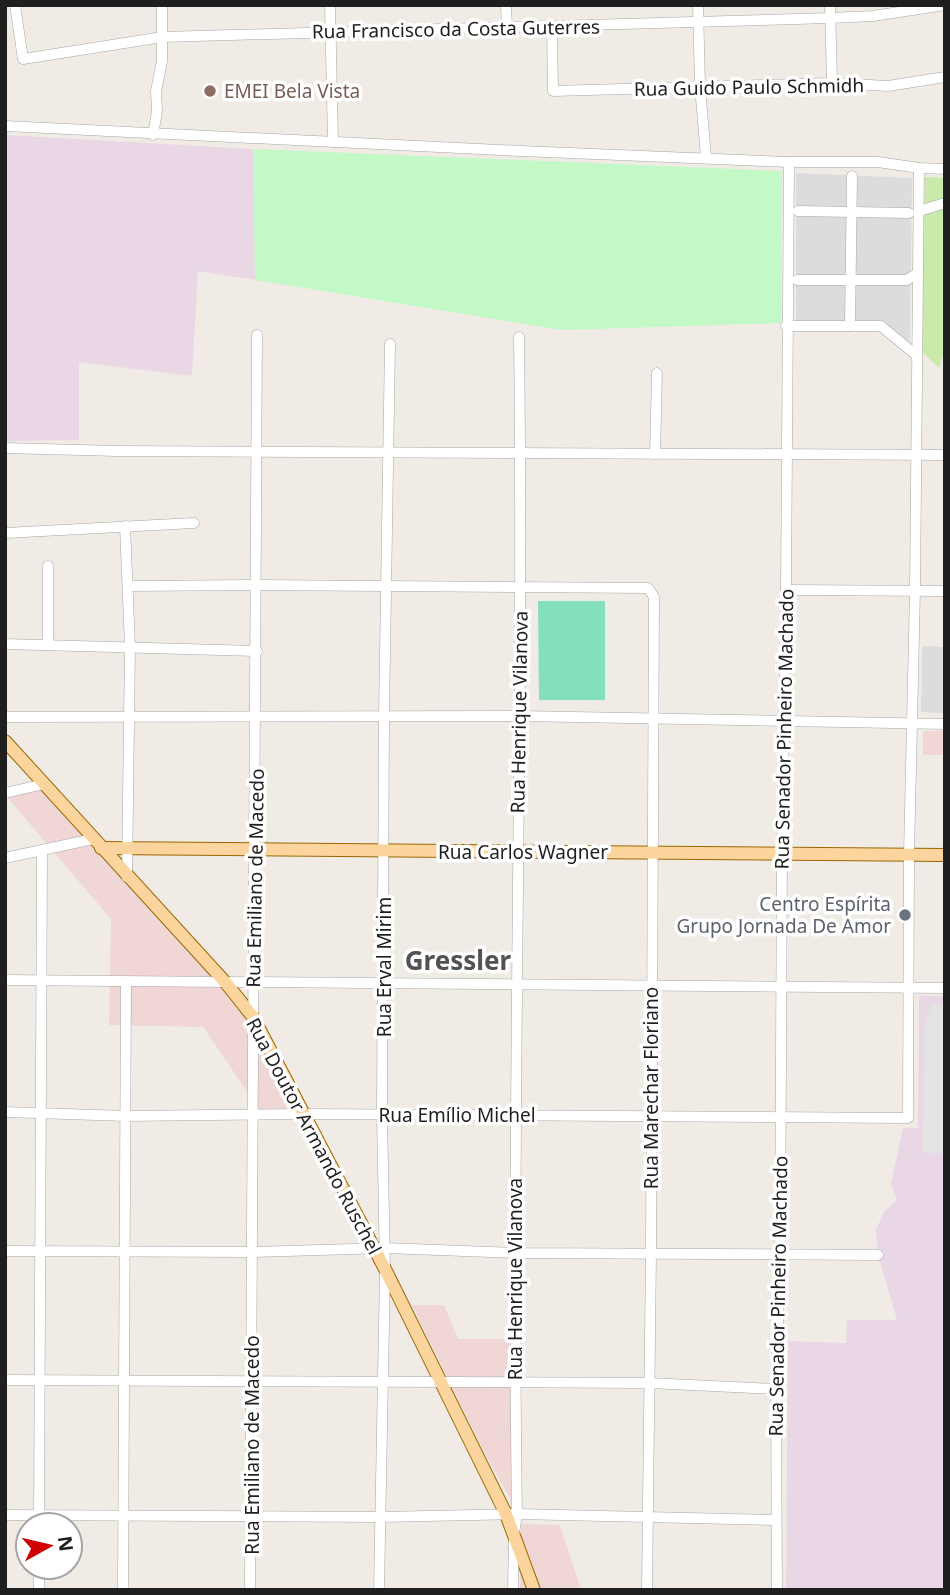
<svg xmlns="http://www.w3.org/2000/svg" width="950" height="1595" font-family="'Noto Sans',sans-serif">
  <rect width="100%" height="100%" fill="#f0ece5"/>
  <g fill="#dddcdc">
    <polygon points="796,173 912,178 910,342 883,321 796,321"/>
    <polygon points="922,646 945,647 945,713 921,712"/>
  </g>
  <g fill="#f0d6d4">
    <rect x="923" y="731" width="22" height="24"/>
    <polygon points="42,788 246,1015 294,1108 259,1109 203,1027 109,1025 111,919 6,796"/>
    <polygon points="412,1305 444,1305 458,1339 511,1339 511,1500 483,1450"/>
    <polygon points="521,1524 560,1525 581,1590 520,1590"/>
  </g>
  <g fill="#e9d7e5">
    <polygon points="5,135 253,149 255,280 198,271 192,376 79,362 79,440 5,441"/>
    <polygon points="919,996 945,996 945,1590 786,1590 788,1341 846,1343 847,1320 897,1320 878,1255 876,1229 885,1211 897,1200 891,1184 903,1128 918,1128"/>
  </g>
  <polygon fill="#caeaab" points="925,177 945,178 945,349 939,368 921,351"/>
  <polygon fill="#c2f9c7" points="253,149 782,171 781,323 562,330 255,280"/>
  <polygon fill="#83dfbc" points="538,601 605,601 605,700 539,700"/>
  <polygon fill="#e3e3e3" points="931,1005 945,1005 945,1153 923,1153 924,1027"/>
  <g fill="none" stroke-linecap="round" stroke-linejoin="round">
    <defs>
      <g id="minor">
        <polyline points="15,5 23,59 163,37 830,18 873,16 945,5"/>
        <polyline points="330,5 333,142"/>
        <polyline points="506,5 507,27"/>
        <polyline points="698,5 700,86 706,158"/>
        <polyline points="830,5 832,83"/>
        <polyline points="552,26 553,91 832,83 888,86 945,77"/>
        <polyline points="5,126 521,151 789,162 878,162 919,168 945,169"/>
        <polyline points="153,135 157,111 156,91 162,61 162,5"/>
        <polyline points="798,211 909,213"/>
        <polyline points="919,211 945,203"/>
        <polyline points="797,280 907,280 917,273"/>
        <polyline points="786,326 881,326 916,355"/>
        <polyline points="850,326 852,176"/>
        <polyline points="5,448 117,451 945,455"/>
        <polyline points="655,454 657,373"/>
        <polyline points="125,526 130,647 127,877"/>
        <polyline points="5,533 194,523"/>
        <polyline points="128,586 256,585 648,588 654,597 651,1254 647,1590"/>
        <polyline points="786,590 945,591"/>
        <polyline points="5,644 257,651"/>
        <polyline points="48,645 48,566"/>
        <polyline points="5,717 519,716 945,724"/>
        <polyline points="5,793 44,784"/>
        <polyline points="5,858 93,839"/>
        <polyline points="5,980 945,988"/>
        <polyline points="5,1112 126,1116 304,1114 908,1118 909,854 915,591 919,168"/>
        <polyline points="5,1251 253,1252 385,1248 515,1253 878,1255"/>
        <polyline points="5,1380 649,1383 776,1389"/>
        <polyline points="5,1515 380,1517 517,1514 776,1520"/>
        <polyline points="39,1525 42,850"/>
        <polyline points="39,1590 39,1567"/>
        <polyline points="123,1590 126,982"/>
        <polyline points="250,1590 257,335"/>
        <polyline points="379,1590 385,1269 382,1114 384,716 390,344"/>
        <path d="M513,1590L514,1534L517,1514C511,1122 524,729 519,337"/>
        <polyline points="777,1590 776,1389 780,1255 782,854 786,590 789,162"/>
      </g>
      <g id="major">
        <polyline points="5,741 226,983 253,1017 385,1269 506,1514 534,1590"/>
        <polyline points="101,848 945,855"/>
      </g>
    </defs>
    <use href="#minor" stroke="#a6a6a6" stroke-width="11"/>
    <use href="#major" stroke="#9a6700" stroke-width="14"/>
    <use href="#minor" stroke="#fff" stroke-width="10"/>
    <use href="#major" stroke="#fcd49e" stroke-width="12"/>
  </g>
  <circle fill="#8d6e63" stroke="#fff" stroke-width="2.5" cx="210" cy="91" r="7"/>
  <circle fill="#6b7280" stroke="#fff" stroke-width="2.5" cx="905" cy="915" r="7"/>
  <g text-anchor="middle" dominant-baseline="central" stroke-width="7" stroke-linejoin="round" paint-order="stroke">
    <g font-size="19" fill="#1f1f1f" stroke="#fff">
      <text transform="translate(456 29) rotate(-1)">Rua Francisco da Costa Guterres</text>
      <text transform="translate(749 87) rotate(-1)">Rua Guido Paulo Schmidh</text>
      <text transform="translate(519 712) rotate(-89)">Rua Henrique Vilanova</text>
      <text transform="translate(784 729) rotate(-89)">Rua Senador Pinheiro Machado</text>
      <text x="523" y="852">Rua Carlos Wagner</text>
      <text transform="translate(255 878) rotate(-89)">Rua Emiliano de Macedo</text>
      <text transform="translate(384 967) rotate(-90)">Rua Erval Mirim</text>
      <text transform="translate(651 1088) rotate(-90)">Rua Marechar Floriano</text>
      <text x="457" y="1115">Rua Emílio Michel</text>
      <text transform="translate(314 1136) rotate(62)">Rua Doutor Armando Ruschel</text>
      <text transform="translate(515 1279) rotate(-90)">Rua Henrique Vilanova</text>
      <text transform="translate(778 1296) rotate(-89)">Rua Senador Pinheiro Machado</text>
      <text transform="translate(252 1445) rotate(-90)">Rua Emiliano de Macedo</text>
    </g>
    <g font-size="19" fill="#785e54" stroke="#fff" text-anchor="start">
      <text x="224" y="91">EMEI Bela Vista</text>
    </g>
    <g font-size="19" fill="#5b616d" stroke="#fff" text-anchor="end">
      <text x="891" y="904">Centro Espírita<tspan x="891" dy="22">Grupo Jornada De Amor</tspan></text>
    </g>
    <g font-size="26" font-weight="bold" fill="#525252" stroke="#fff">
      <text x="458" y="960">Gressler</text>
    </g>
  </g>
  <rect width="950" height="1595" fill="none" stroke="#1f1f1f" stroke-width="14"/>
  <g transform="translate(49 1546) rotate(82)"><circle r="33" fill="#ffffff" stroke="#a5a5a5" stroke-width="2"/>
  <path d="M0-5L12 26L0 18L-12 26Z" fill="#ce0100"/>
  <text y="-10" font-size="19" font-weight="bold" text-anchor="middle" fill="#1f1f1f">N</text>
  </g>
</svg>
